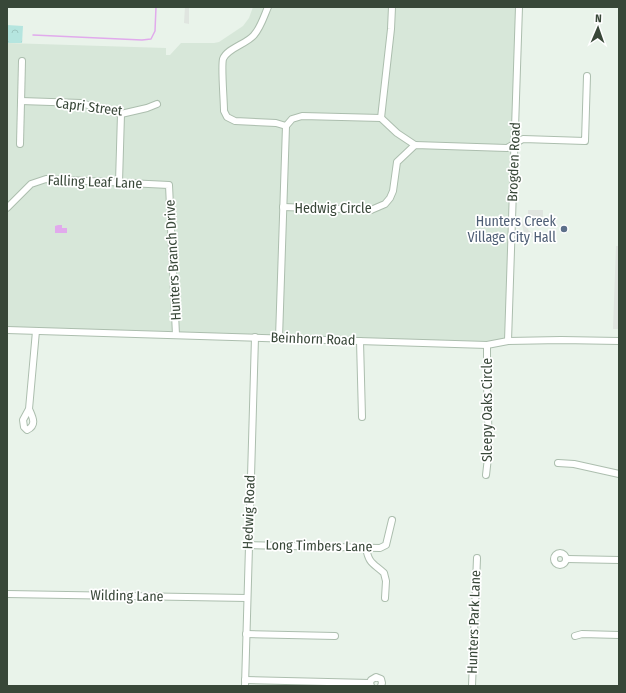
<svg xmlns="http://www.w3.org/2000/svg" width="626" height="693" font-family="'Fira Sans Condensed',sans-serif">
  <defs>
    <pattern id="forest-crowns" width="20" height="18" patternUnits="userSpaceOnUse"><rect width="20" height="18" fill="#b5e5df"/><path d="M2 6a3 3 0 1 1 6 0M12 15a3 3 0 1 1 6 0" fill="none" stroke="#9cc6c0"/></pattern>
  </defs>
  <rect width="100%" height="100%" fill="#e9f3ea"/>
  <polygon fill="#d7e7d9" points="253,7 516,7 505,340 480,342 7,327 7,43 166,48 166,55 170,55 181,43 214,43 219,42 243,26 249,18"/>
  <polygon fill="url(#forest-crowns)" points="7,25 23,26 22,43 7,43"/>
  <g fill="#e0e5e0">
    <polygon points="185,7 189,7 189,24 184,23"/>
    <rect x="528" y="210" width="15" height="7"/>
    <polygon points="526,216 529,219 526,226 529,231 535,234 541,232 544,235 535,238 526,235 524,232 522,225 524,219"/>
    <polygon points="616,246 619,246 619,329 613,329"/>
  </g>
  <polygon fill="#e1aaec" points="58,225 62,225 62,228 67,228 67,233 55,233 55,226"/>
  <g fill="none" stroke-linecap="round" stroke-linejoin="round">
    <polyline stroke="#e1aaec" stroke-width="1.5" points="33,35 142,40 151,39 155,31 156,7"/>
    <defs>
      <g id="minor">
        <path d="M268,7C264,16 261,27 254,35C247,44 227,48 223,59C221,67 224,100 224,111L227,117L235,121L276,123L286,126"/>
        <polyline points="21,101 81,103 121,114 147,108 157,104"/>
        <polyline points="381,118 391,29 392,7"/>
        <polyline points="20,144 22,61"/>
        <polyline points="119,182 121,114"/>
        <polyline points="283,207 371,210 385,204 390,198 393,191 397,162 415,145 507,148 523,139 585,141 587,76"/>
        <polyline points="7,208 31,184 46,179 169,185 176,335"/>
        <polyline points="7,330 487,345 508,341 561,340 619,341"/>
        <polyline points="279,338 286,126 292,119 302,116 381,118 397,133 415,145"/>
        <polyline points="360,341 362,417"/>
        <polyline points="508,341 519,7"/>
        <path d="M29,409C33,418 37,425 27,430L24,427L23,420L29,409L36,331"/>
        <polyline points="558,463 574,464 619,474"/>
        <polyline points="486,475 489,449 487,382 487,345"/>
        <polyline points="248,545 380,548 386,545 392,520"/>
        <path d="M366,548C369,564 373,563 384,573L386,581L385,598"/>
        <circle cx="560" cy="559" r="6"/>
        <polyline points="567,559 619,560"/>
        <polyline points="7,594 247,598"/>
        <polyline points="246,634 335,636"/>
        <polyline points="575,636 582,634 619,635"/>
        <polyline points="245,680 370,683"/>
        <polyline points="245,686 255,337"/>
        <polyline points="371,686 370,683 371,680 376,677 381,679 382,683 381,686"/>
        <polyline points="472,686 477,558"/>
      </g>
    </defs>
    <use href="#minor" stroke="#acbeae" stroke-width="8"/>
    <use href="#minor" stroke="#fff" stroke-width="6"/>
  </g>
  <circle fill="#5c6f8a" stroke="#fff" stroke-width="1.5" cx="564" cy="229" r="4"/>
  <g text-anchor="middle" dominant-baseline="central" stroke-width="3.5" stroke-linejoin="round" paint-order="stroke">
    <g font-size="14" fill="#384738" stroke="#fff">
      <text transform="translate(89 107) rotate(7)">Capri Street</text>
      <text transform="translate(514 162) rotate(-88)">Brogden Road</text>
      <text transform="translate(95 182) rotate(2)">Falling Leaf Lane</text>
      <text x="333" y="208">Hedwig Circle</text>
      <text transform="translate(173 260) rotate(-93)">Hunters Branch Drive</text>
      <text transform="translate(313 339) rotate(2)">Beinhorn Road</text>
      <text transform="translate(487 410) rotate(-90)">Sleepy Oaks Circle</text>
      <text transform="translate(249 512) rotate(-88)">Hedwig Road</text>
      <text transform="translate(319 546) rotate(1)">Long Timbers Lane</text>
      <text transform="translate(127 596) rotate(1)">Wilding Lane</text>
      <text transform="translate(474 622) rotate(-88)">Hunters Park Lane</text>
    </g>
    <g font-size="14" fill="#4e5e75" stroke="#fff" text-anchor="end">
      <text x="556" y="221">Hunters Creek<tspan x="556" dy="16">Village City Hall</tspan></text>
    </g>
  </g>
  <rect width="626" height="693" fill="none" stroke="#384738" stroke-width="16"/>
  <g transform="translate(598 28) rotate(2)" stroke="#ffffff" stroke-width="3" paint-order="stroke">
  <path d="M0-3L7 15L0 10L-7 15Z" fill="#384738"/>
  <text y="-6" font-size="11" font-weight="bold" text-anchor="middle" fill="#384738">N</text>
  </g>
</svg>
